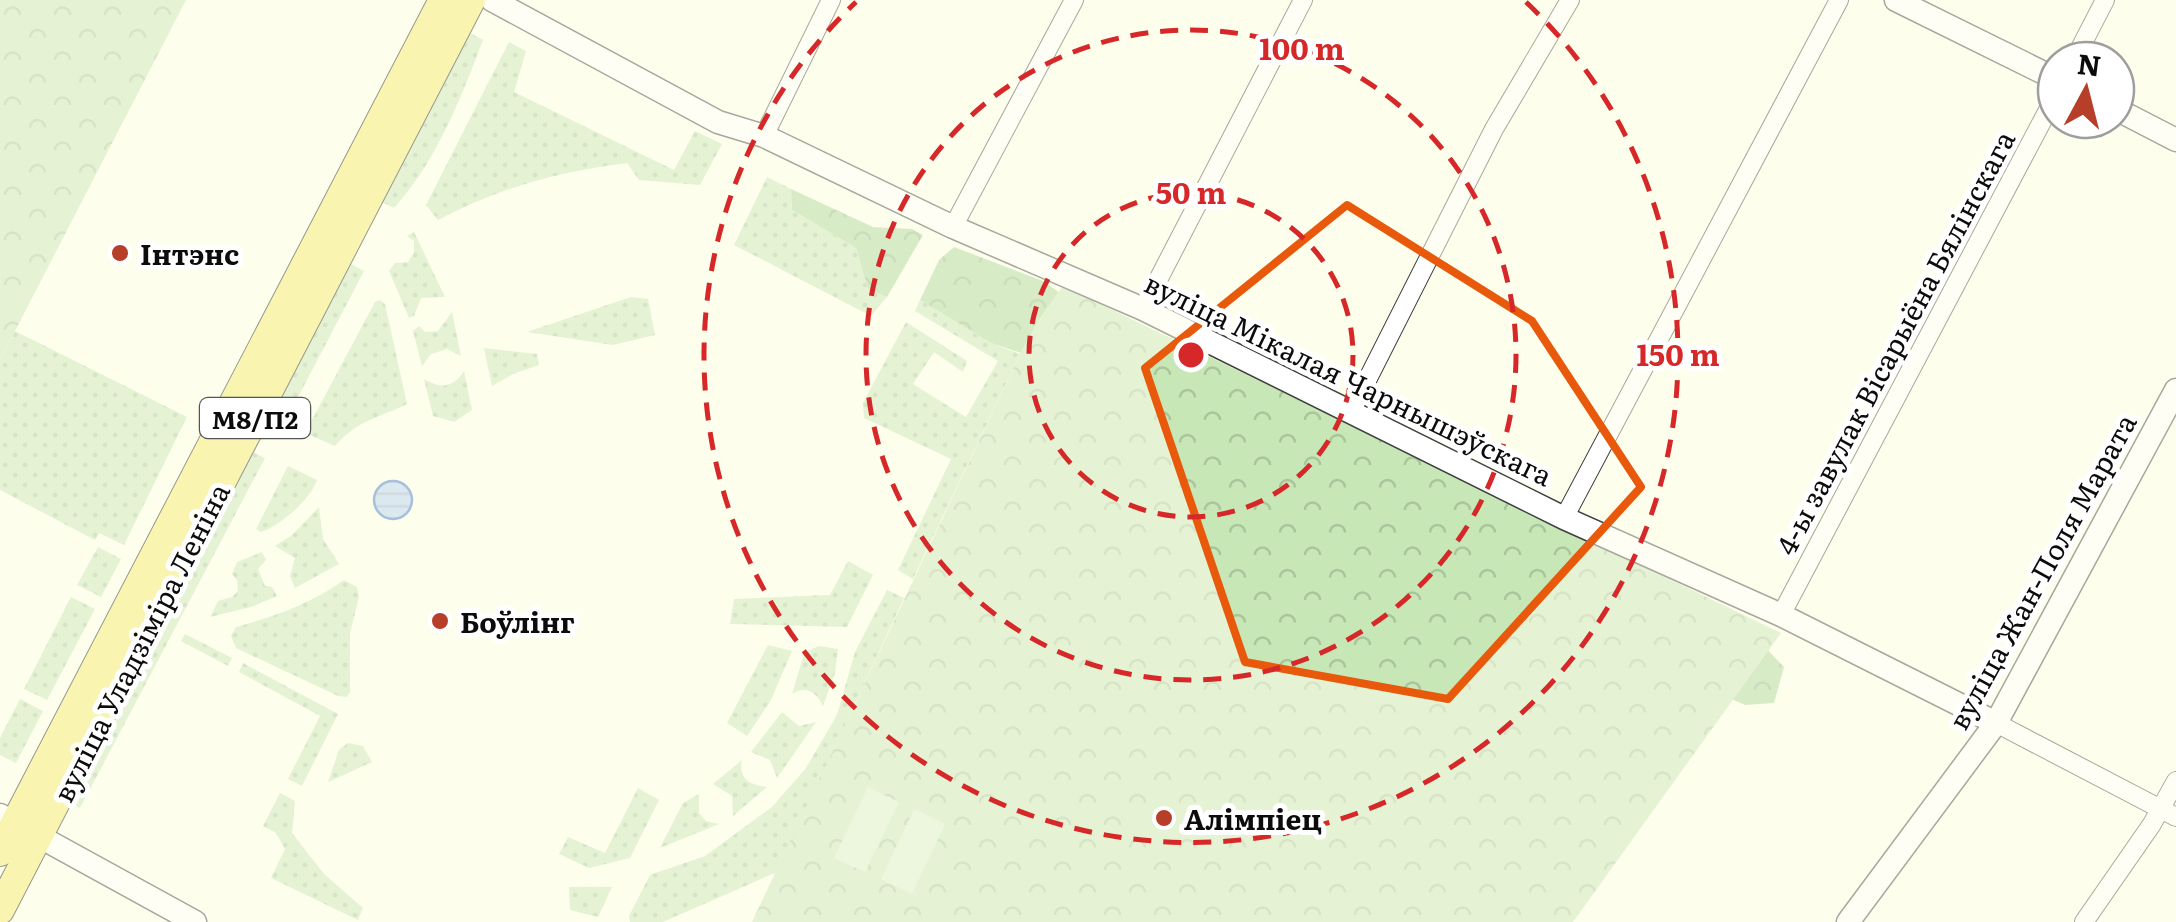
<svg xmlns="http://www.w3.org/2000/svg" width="2176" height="922" font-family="Literata,serif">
  <defs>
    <pattern id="grass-dots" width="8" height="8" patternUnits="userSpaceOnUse" patternTransform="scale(2.5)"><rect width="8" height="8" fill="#c7e7b7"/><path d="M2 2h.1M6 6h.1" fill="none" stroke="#aac59c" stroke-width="1.8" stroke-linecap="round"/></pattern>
    <pattern id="forest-crowns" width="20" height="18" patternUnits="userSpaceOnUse" patternTransform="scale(2.5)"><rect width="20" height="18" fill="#a8d797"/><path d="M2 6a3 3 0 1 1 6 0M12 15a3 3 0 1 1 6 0" fill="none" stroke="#8fb781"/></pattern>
    <pattern id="park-crowns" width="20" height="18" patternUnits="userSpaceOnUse" patternTransform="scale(2.5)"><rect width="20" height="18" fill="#c7e7b7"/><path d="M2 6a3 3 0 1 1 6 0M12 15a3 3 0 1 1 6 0" fill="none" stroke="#aac59c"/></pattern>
    <pattern id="water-rules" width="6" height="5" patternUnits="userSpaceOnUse" patternTransform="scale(2.5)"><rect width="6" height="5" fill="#b3cff4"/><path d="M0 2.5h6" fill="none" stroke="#99b1d0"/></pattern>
  </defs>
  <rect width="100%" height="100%" fill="#fefeec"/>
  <g fill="url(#grass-dots)">
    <path d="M470,33L483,40C460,100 437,160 394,208L382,202Z"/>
    <path d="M509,42L526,51L514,92L674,170L695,131L722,144L700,185L639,180L627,163C556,172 502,187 438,220L426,205Z"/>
    <polygon points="767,177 791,189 792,210 856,248 868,289 887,297 871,316 734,245"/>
    <polygon points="414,232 445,297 421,298 414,316 409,318 389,271 395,263 408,262 414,253 414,241 407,236"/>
    <polygon points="351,264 364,271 285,422 271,415"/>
    <polygon points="631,297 648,299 655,335 613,345 527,332"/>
    <path d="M380,300L385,304L407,404C377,419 359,419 335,446L305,433L375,302Z"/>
    <polygon points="920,300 991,343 1020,354 913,579 898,570 951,459 864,418 863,403 906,322 967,361 963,372 934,352 913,384 966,417 998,361 915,311"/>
    <polygon points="452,312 461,356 447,349 431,354 422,366 413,331 419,326 425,332 438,331"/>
    <polygon points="15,331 187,417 124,545 99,533 95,540 0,490 0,360"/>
    <polygon points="484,348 537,354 539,365 513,374 492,386"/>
    <path d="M464,371L472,410L454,422L433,416L424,379C441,389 453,388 464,371Z"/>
    <polygon points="252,452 265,458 80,808 68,802"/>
    <path d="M288,466L317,480C310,500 281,525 261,532L256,529Z"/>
    <polygon points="319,507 323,539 339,564 295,588 290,576 295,558 275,546 292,535"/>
    <polygon points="98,547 121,559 101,597 77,585"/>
    <polygon points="262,552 266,560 258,569 265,586 272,587 277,596 251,607 210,617 218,601 232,597 238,591 237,580 232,574 237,562"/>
    <polygon points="848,561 873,575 847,627 730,624 734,599 830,595"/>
    <path d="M344,580L357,587L359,597L350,633V692L347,697L338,696L236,648L231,636L236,627C276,616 310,604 344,580Z"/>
    <polygon points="887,590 904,598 777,872 663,922 630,922 629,916 650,875 705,856 772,807 806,768 837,715 855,652"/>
    <polygon points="71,597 95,609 47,700 24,689"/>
    <polygon points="185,634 232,658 228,666 181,641"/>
    <polygon points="768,645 792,651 771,700 747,736 727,723"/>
    <path d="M818,646L838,649L835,673L823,706C816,692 807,685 792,694L804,654Z"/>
    <polygon points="243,663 338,714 302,786 288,779 320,716 239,672"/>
    <polygon points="20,699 43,711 16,763 0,755 0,738"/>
    <polygon points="782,712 799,726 816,722 777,778 770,760 751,752"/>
    <polygon points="348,743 363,746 372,762 328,782 339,750"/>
    <path d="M742,760C738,779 750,785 767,787L733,816L732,796L713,784Z"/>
    <polygon points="638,788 659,800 630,858 589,868 559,854 568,837 605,853"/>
    <polygon points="280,793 295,801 292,833 324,874 363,908 358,920 271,878 285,849 276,833 263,826"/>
    <polygon points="699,794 699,813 706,821 719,824 660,848 683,803"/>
    <polygon points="569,887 612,887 598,917 570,910"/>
  </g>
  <g fill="url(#forest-crowns)">
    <polygon points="791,189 873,227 912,229 923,235 887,297 868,289 856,248 792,210"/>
    <polygon points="954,247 1043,281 1077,305 1036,358 991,343 920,300 939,260"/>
    <polygon points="1757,639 1784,667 1774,703 1745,705 1678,675"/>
  </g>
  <g fill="url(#park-crowns)">
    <polygon points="0,0 186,0 0,360"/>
    <polygon points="1063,286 1781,633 1573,922 752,922 1020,354 1039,319"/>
  </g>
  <g fill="#daefc9">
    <polygon points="868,787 899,802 865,872 834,858"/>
    <polygon points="914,809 945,824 912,894 881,879"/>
  </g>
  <circle fill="url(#water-rules)" stroke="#3c76c8" stroke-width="2.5" cx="393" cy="500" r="19"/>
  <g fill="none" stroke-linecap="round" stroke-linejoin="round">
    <defs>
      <g id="minor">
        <polyline points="2074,60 2105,0"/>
        <polyline points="764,136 831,0"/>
        <polyline points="953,227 1074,0"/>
        <polyline points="1143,309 1303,0"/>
        <polyline points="1351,412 1494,129 1570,0"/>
        <polyline points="1564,518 1839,0"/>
        <polyline points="1781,615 2056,95"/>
        <polyline points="1996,723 2176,817"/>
        <polyline points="2084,922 2152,824 2176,781"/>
      </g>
      <g id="tertiary">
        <polyline points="492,0 718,122 764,136 953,227 1143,309 1564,518 1781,615 1996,723"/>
        <polyline points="1896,0 2056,79"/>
        <polyline points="2116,109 2176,140"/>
        <polyline points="0,815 195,922"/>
        <polyline points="1848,922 1996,723 2176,390"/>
      </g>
      <g id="primary">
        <polyline points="0,852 443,0"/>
        <polyline points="0,910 471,0"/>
      </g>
    </defs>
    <use href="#minor" stroke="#3f3f3f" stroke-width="20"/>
    <use href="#tertiary" stroke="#3f3f3f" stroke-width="25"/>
    <use href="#primary" stroke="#1d1d1d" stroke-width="30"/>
    <use href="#minor" stroke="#fff" stroke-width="18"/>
    <use href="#tertiary" stroke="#fff" stroke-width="22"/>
    <use href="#primary" stroke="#f4ec67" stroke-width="28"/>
  </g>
  <path d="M0 0H2176V922H0ZM1347,205L1532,321L1641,487L1448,699L1245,662L1145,368Z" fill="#fefeec" fill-opacity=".55" fill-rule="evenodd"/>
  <path fill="none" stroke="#e8590c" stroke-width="8" stroke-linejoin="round" d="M1347,205L1532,321L1641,487L1448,699L1245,662L1145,368Z"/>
  <g fill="none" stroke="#d62828" stroke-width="5" stroke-dasharray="18 12">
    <circle cx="1191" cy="355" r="162"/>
    <circle cx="1191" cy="355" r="325"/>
    <path d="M1526 2A487 487 0 1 1 856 2"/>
  </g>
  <g fill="#b73e29" stroke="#fff" stroke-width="4">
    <circle cx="120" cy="253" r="10"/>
    <circle cx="440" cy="621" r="10"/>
    <circle cx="1164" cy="818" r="10"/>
  </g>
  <g text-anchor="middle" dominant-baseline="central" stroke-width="10" stroke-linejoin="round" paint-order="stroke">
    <rect fill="#fff" stroke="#555" stroke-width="2.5" x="200" y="398" width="110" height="40" rx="8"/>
    <g font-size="25" font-weight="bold" fill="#0c0c0c">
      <text x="255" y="418">М8/П2</text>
    </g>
    <g font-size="28" font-weight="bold" fill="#0c0c0c" stroke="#fff" text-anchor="start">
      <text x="140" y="253">Інтэнс</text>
      <text x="460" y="621">Боўлінг</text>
      <text x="1184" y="818">Алімпіец</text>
    </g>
    <g font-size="28" fill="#0c0c0c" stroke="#fff">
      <text transform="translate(1894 342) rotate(-62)">4-ы завулак Вісарыёна Бялінскага</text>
      <text transform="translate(1349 378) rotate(26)">вуліца Мікалая Чарнышэўскага</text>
      <text transform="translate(2041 571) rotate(-61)">вуліца Жан-Поля Марата</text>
      <text transform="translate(140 642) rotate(-63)">вуліца Уладзіміра Леніна</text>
    </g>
  </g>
  <circle cx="1191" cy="355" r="15" fill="#d62828" stroke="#fff" stroke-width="5"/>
  <g font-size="30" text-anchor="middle" font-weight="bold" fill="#d62828" stroke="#fff" stroke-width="10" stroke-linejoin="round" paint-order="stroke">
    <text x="1302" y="60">100 m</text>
    <text x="1191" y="204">50 m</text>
    <text x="1678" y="366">150 m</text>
  </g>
  <g transform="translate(2086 90) rotate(7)"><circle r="48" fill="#ffffff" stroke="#9e9e9e" stroke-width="2.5"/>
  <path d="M0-8L18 38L0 25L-18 38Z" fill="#b73e29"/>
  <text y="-15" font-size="28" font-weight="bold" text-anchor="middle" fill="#0c0c0c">N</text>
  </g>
</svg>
